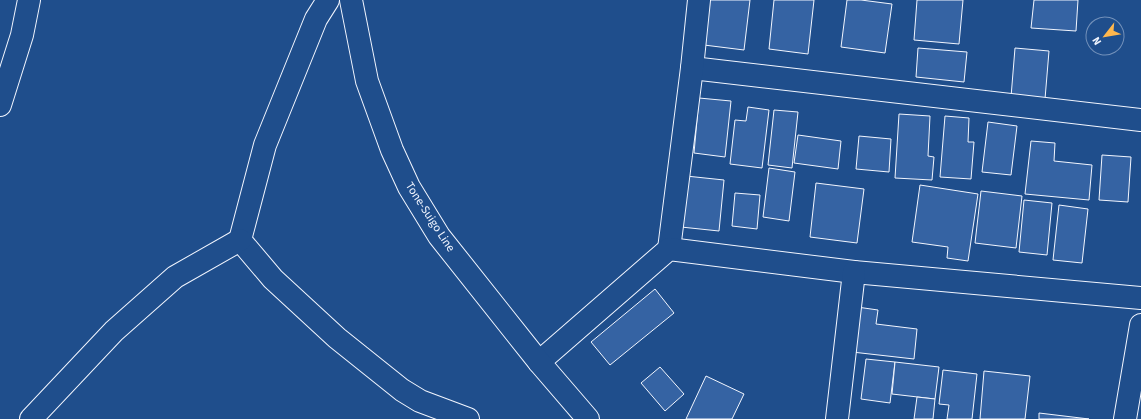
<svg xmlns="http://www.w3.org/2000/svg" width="1141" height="419" font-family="'Source Sans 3',sans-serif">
  <rect width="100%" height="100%" fill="#1f4e8c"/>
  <g fill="#3563a3" stroke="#f2f6ff">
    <polygon points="709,0 750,0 744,50 704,45"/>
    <polygon points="774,0 814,0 808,54 769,49"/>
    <polygon points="847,0 861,0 892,4 885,53 841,47"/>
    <polygon points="917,0 963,0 959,44 914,40"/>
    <polygon points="1034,0 1078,0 1076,31 1031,28"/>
    <polygon points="918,48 967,52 964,82 916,77"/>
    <polygon points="1015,48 1049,51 1045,99 1011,97"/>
    <polygon points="699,98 731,101 725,157 694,153"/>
    <polygon points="748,107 769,110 762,168 730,164 735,120 746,121"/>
    <polygon points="774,110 798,112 792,168 768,165"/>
    <polygon points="899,114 930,116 928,156 934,157 932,180 895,178"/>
    <polygon points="945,116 969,118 968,142 974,142 971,179 940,177"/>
    <polygon points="988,122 1017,126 1011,175 982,172"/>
    <polygon points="798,135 841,141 838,169 794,163"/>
    <polygon points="859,136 891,139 889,172 856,169"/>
    <polygon points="1031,141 1055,143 1054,161 1092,165 1089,200 1025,194"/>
    <polygon points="1102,155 1131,157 1128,202 1099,200"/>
    <polygon points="769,168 795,172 789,221 763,217"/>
    <polygon points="686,176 724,180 719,231 681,227"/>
    <polygon points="816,183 864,189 857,243 810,237"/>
    <polygon points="920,185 978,194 968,261 947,258 948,247 912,242"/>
    <polygon points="981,191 1022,196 1016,248 975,243"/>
    <polygon points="735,193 760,195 757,229 732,226"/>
    <polygon points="1024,200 1052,203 1047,255 1019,252"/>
    <polygon points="1059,205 1088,209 1082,263 1053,260"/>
    <polygon points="655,289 674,313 610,365 591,342"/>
    <polygon points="857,307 878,310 876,324 917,329 914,359 852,352"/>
    <polygon points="866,359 895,362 890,403 861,399"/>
    <polygon points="895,362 939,367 935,399 892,394"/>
    <polygon points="660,367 684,394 665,411 641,383"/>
    <polygon points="943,370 977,374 972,419 947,419 949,405 939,404"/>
    <polygon points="984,371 1030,376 1025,419 980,419"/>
    <polygon points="706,376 744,394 732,419 686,419"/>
    <polygon points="917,397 935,399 933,419 914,419"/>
    <polygon points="1039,413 1089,419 1039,419"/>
  </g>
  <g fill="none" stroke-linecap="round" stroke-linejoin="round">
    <defs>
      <g id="minor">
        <polyline points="328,0 316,19 265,145 240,240 273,279 337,338 402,390 420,401 468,419"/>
        <polyline points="692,68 1141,120"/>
        <polyline points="0,105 22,35 29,0"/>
        <polyline points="669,249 692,68 699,0"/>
        <polyline points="539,362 669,249 854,272 1141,298"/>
        <polyline points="31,419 114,331 175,277 240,240"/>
        <polyline points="837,419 854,272"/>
        <polyline points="1125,419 1141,325"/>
      </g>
      <polyline id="trunk" points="351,0 367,81 392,150 409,187 439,236 539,362 588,419"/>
    </defs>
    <use href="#minor" stroke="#f2f6ff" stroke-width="24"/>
    <use href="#trunk" stroke="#f2f6ff" stroke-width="24"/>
    <use href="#minor" stroke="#1f4e8c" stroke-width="22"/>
    <use href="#trunk" stroke="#1f4e8c" stroke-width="22"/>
  </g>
  <g text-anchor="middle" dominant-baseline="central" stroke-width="3" stroke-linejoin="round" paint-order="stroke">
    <g font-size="12" fill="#f2f6ff" stroke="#1f4e8c">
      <text transform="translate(430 217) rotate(57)">Tone-Suigo Line</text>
    </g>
  </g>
  <g transform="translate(1105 36) rotate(239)"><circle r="19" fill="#1f4e8c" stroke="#7391ba"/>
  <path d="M0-3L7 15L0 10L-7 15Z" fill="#ffb74d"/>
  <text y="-6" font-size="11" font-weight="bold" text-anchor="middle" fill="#f2f6ff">N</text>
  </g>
</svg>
